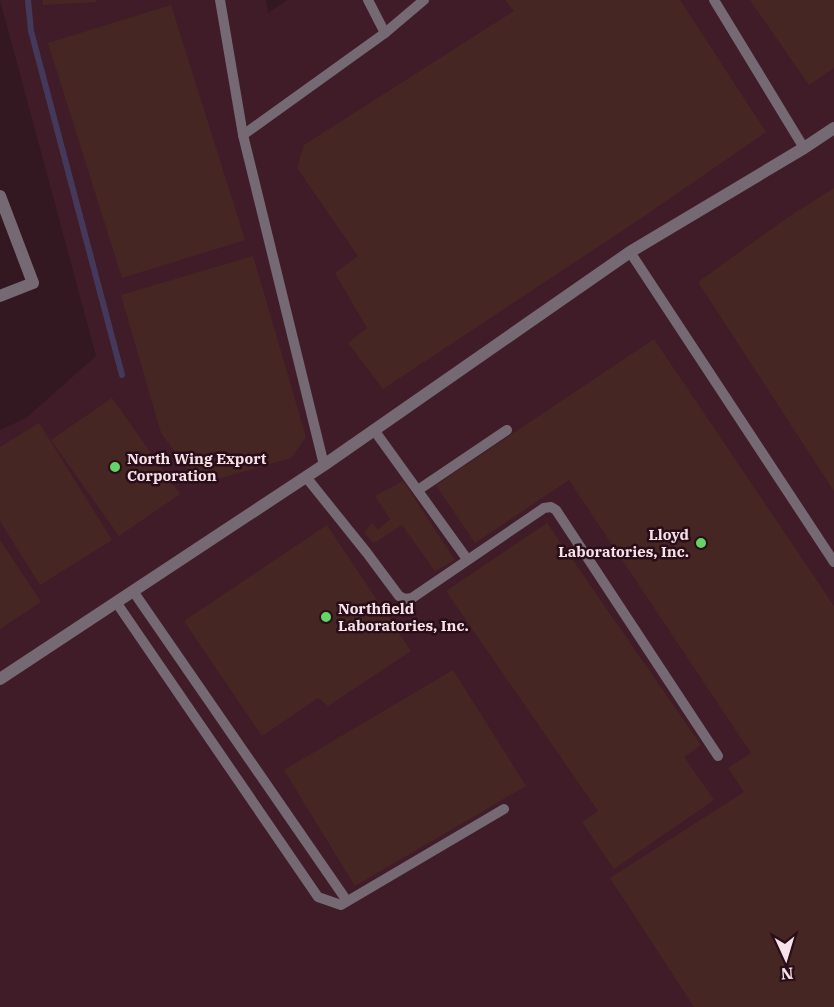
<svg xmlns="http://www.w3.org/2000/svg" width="834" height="1007" font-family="'IBM Plex Serif',serif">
  <rect width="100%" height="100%" fill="#331721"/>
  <polygon fill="#401c29" points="0,0 266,0 268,13 287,0 834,0 834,1007 0,1007 0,430 26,418 96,356"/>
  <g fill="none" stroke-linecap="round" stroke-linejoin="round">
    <polyline stroke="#45395b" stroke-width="6" points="28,0 31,31 122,375"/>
  </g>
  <g fill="#462623">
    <polygon points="43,0 96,0 96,2 43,5"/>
    <polygon points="505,0 680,0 766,132 640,219 383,389 348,343 367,328 335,273 358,256 297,168 304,145 514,11"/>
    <polygon points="750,0 834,0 834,68 809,85"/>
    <polygon points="171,5 245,240 122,278 48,43"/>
    <polygon points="834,188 834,491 698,282 787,218"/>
    <polygon points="253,256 306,437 291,458 199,484 161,433 121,295"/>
    <polygon points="654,339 834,606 834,1007 694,1007 610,878 744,792 728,768 751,753 569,480 475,543 436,485"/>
    <polygon points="112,398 180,494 119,536 51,440"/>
    <polygon points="39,423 112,540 40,585 0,521 0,447"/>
    <polygon points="403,481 455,560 435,571 402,525 374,543 364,533 372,523 378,530 390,519 375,496"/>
    <polygon points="547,523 701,745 684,757 714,800 614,869 582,822 598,811 446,591"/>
    <polygon points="327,525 411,651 328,706 318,698 262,736 184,621"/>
    <polygon points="0,540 41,602 0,629"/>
    <polygon points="453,670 526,786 355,886 284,770"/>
  </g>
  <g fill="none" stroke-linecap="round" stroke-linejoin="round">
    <g stroke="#756974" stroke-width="10">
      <polyline points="220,0 243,135 324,465"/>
      <polyline points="368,0 385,33"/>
      <polyline points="714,0 804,148"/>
      <polyline points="243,135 385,33 424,0"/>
      <polyline points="630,252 834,562"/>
      <polyline points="374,430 467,559"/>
      <polyline points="306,477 367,553 399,596 405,599 412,598 544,508 551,507 556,510 718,756"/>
      <polyline points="418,490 507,430"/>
      <polyline points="133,591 347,901"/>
      <polyline points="116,602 318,897 341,905 504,809"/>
    </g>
    <polyline stroke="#756974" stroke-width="12" points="0,196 33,283 0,296"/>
    <polyline stroke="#756974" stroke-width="12" points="0,679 324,465 630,252 804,148 834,128"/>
  </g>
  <g fill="#65d467" stroke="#290d18" stroke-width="2">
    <circle cx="115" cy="467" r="6"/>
    <circle cx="701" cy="543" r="6"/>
    <circle cx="326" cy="617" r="6"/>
  </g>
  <g text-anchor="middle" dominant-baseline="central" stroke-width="5" stroke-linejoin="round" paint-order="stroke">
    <g font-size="15" font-weight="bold" fill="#f7e2e8" stroke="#290d18" text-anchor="start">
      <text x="127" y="458">North Wing Export<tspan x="127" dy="17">Corporation</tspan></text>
      <text x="689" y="534" text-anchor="end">Lloyd<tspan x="689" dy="17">Laboratories, Inc.</tspan></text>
      <text x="338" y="608">Northfield<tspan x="338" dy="17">Laboratories, Inc.</tspan></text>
    </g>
  </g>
  <g transform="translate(786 959) rotate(176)" stroke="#290d18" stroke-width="4.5" paint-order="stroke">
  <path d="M0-4.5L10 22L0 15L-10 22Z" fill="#f7e2e8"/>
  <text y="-9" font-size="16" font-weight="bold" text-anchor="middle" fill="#f7e2e8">N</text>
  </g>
</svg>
